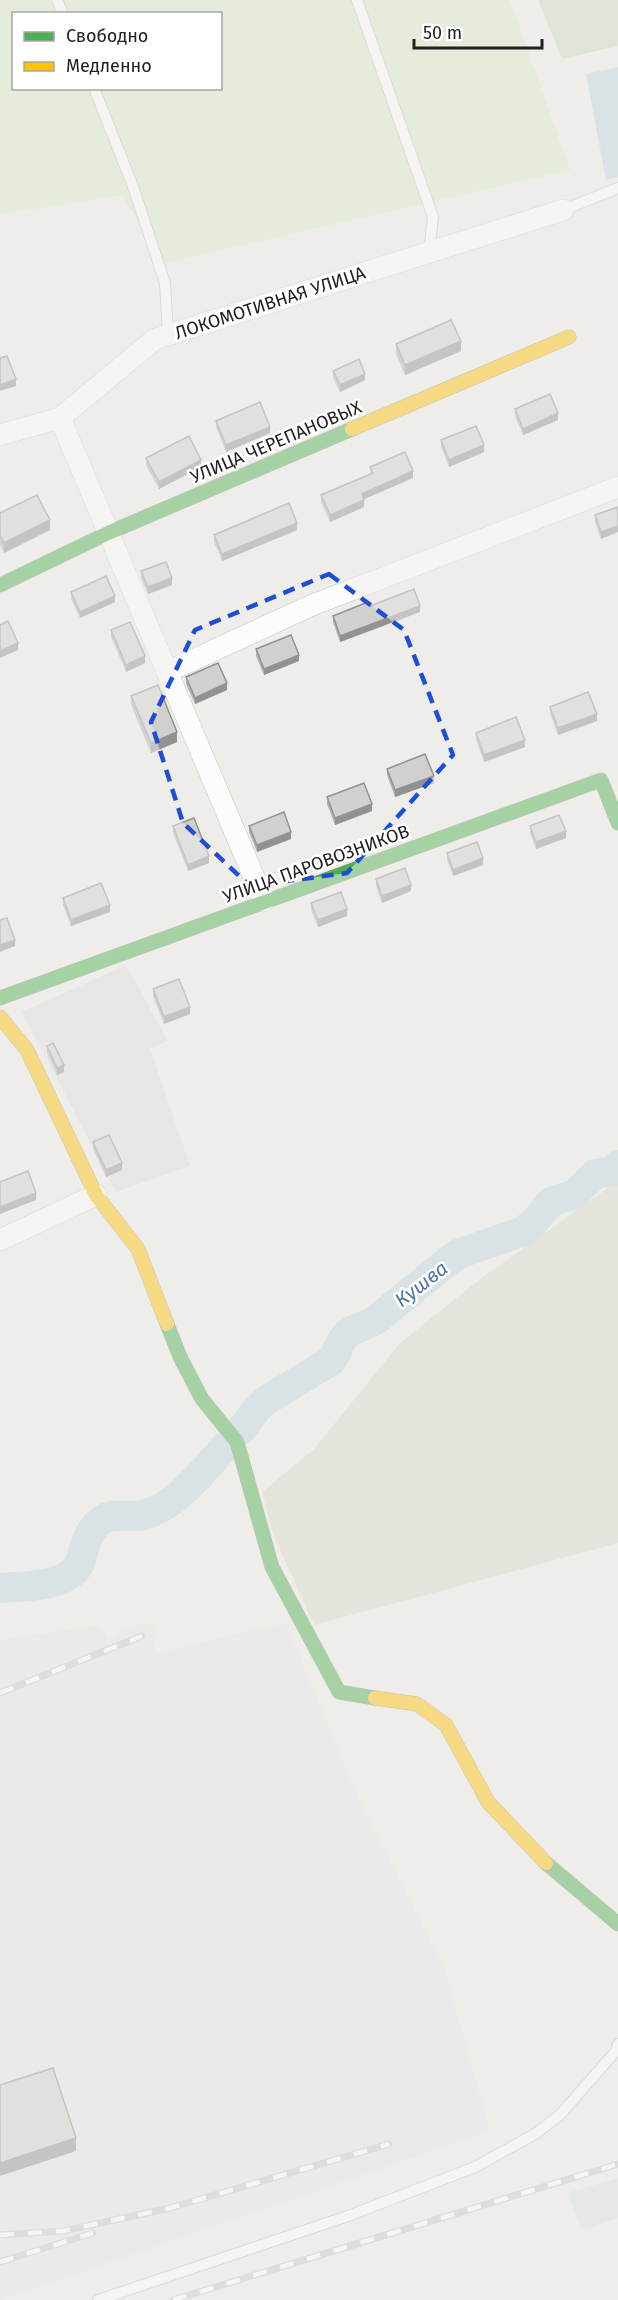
<svg xmlns="http://www.w3.org/2000/svg" width="618" height="2300" font-family="'Fira Sans',sans-serif">
  <rect width="100%" height="100%" fill="#efedea"/>
  <polygon fill="#dedddb" points="126,965 168,1041 150,1048 190,1166 116,1192 22,1012"/>
  <polygon fill="#ece3e8" points="147,1622 154,1628 155,1653 286,1623 359,1800 445,1970 490,2131 0,2300 0,1640 99,1625 109,1641 123,1630"/>
  <polygon fill="#d7d7cc" points="618,1181 618,1543 314,1625 273,1534 262,1492 314,1449 401,1342 479,1280"/>
  <path fill="#daeacb" fill-rule="evenodd" d="M0,0H510L570,170L165,263L121,195L2,214L0,209ZM14,14H220V88H14Z"/>
  <polygon fill="#cadcc1" points="538,0 618,0 618,46 562,59"/>
  <polygon fill="#d8e5de" points="618,2178 618,2218 587,2228 580,2224 567,2193"/>
  <polygon fill="#bfd7e0" points="618,67 618,177 606,180 586,74"/>
  <g fill="none" stroke-linecap="round" stroke-linejoin="round">
    <g stroke="#bfd7e0" stroke-width="30">
      <path d="M241,1430L256,1410L265,1401L331,1361C338,1353 339,1342 346,1335C355,1327 368,1326 377,1319L447,1262L458,1254L524,1231L537,1219L551,1202L575,1194L595,1174L613,1171L618,1165"/>
      <path d="M0,1588C23,1586 74,1588 81,1559C85,1544 89,1529 102,1520C115,1511 133,1519 147,1514C179,1504 204,1469 226,1446"/>
    </g>
    <defs>
      <g id="lane">
        <polyline points="57,0 63,14"/>
        <polyline points="357,0 433,217 429,252"/>
        <polyline points="94,88 134,189 165,283 168,335"/>
        <polyline points="563,210 618,188"/>
        <polyline points="98,2300 348,2216 475,2167 535,2134 559,2116 616,2051 618,2044"/>
      </g>
      <g id="street">
        <polyline points="60,418 264,901"/>
        <polyline points="0,435 60,418 155,339 563,210"/>
        <polyline points="167,672 310,606 618,487"/>
        <polyline points="0,1240 96,1195"/>
      </g>
      <g id="fast">
        <polyline points="0,585 108,533 352,429"/>
        <polyline points="0,998 601,780 618,823"/>
        <polyline points="167,1324 181,1359 202,1399 237,1442 272,1567 339,1692 375,1698"/>
        <polyline points="546,1863 618,1924"/>
      </g>
      <g id="slow">
        <polyline points="352,429 569,337"/>
        <polyline points="0,1017 27,1050 96,1195 138,1249 167,1324"/>
        <polyline points="375,1698 417,1704 446,1725 488,1802 546,1863"/>
      </g>
    </defs>
    <use href="#lane" stroke="#c6c5c4" stroke-width="12"/>
    <use href="#street" stroke="#c6c5c4" stroke-width="22"/>
    <use href="#fast" stroke="#969882" stroke-width="15"/>
    <use href="#slow" stroke="#969882" stroke-width="15"/>
    <use href="#lane" stroke="#fdfcfc" stroke-width="10"/>
    <use href="#street" stroke="#fdfcfc" stroke-width="21"/>
    <use href="#fast" stroke="#4caf50" stroke-width="14"/>
    <use href="#slow" stroke="#ffc107" stroke-width="14"/>
    <defs>
      <g id="rail">
        <polyline points="0,1693 142,1636"/>
        <polyline points="0,2235 63,2231 170,2208 389,2144"/>
        <polyline points="0,2262 93,2233"/>
        <polyline points="173,2300 618,2164"/>
      </g>
    </defs>
    <use href="#rail" stroke="#cbcbcb" stroke-width="7"/>
    <use href="#rail" stroke="#fff" stroke-width="4.5" stroke-dasharray="14" stroke-linecap="butt"/>
  </g>
  <g fill="#b5b3b0">
    <polygon points="396,344 461,351 405,375 396,354"/>
    <polygon points="333,371 365,380 340,392 333,378"/>
    <polygon points="515,409 558,420 523,435 515,416"/>
    <polygon points="216,421 270,433 226,452 216,427"/>
    <polygon points="441,440 484,452 449,467 441,447"/>
    <polygon points="146,458 201,467 159,489 146,465"/>
    <polygon points="370,467 413,478 364,499 364,507 330,522 321,502 321,495 370,474"/>
    <polygon points="618,507 601,539 595,522 595,515"/>
    <polygon points="0,513 50,530 4,553 0,545"/>
    <polygon points="297,530 222,561 214,542 214,535"/>
    <polygon points="141,571 172,585 148,594 141,578"/>
    <polygon points="71,592 115,602 80,618 71,599"/>
    <polygon points="370,606 420,612 340,642 333,622 333,616"/>
    <polygon points="111,630 145,663 126,672 111,637"/>
    <polygon points="256,649 299,661 264,675 256,656"/>
    <polygon points="186,677 227,690 195,704 186,684"/>
    <polygon points="131,696 177,742 151,753 131,705"/>
    <polygon points="550,707 597,721 558,735 550,713"/>
    <polygon points="476,733 525,747 484,762 476,739"/>
    <polygon points="387,769 434,783 395,797 387,775"/>
    <polygon points="327,797 372,811 335,825 327,804"/>
    <polygon points="173,826 209,863 188,871 173,833"/>
    <polygon points="249,826 291,839 257,852 249,832"/>
    <polygon points="530,826 566,838 536,849 530,833"/>
    <polygon points="447,853 483,865 453,876 447,860"/>
    <polygon points="376,879 411,891 382,903 376,886"/>
    <polygon points="63,898 110,912 71,926 63,905"/>
    <polygon points="311,903 347,916 318,927 311,910"/>
    <polygon points="153,989 190,1014 164,1024 153,996"/>
    <polygon points="47,1046 64,1072 57,1075 47,1053"/>
    <polygon points="93,1142 122,1170 106,1177 93,1149"/>
  </g>
  <g fill="#939290">
    <polygon points="461,341 461,351 405,375 405,365"/>
    <polygon points="365,374 365,380 340,392 340,385"/>
    <polygon points="16,379 16,386 0,391 0,385"/>
    <polygon points="558,413 558,420 523,435 523,429"/>
    <polygon points="270,427 270,433 226,452 226,445"/>
    <polygon points="484,445 484,452 449,467 449,460"/>
    <polygon points="201,460 201,467 159,489 159,482"/>
    <polygon points="413,471 413,478 362,500 362,494"/>
    <polygon points="364,500 364,507 330,522 330,515"/>
    <polygon points="50,520 50,530 4,553 4,543"/>
    <polygon points="297,523 297,530 222,561 222,554"/>
    <polygon points="618,526 618,532 601,539 601,532"/>
    <polygon points="172,578 172,585 148,594 148,587"/>
    <polygon points="115,596 115,602 80,618 80,612"/>
    <polygon points="420,606 420,612 340,642 340,636"/>
    <polygon points="18,643 18,650 0,658 0,651"/>
    <polygon points="299,655 299,661 264,675 264,669"/>
    <polygon points="145,656 145,663 126,672 126,665"/>
    <polygon points="227,683 227,690 195,704 195,698"/>
    <polygon points="597,714 597,721 558,735 558,728"/>
    <polygon points="177,732 177,742 151,753 151,743"/>
    <polygon points="525,740 525,747 484,762 484,755"/>
    <polygon points="434,776 434,783 395,797 395,790"/>
    <polygon points="372,804 372,811 335,825 335,818"/>
    <polygon points="566,831 566,838 536,849 536,842"/>
    <polygon points="291,832 291,839 257,852 257,845"/>
    <polygon points="209,856 209,863 188,871 188,865"/>
    <polygon points="483,858 483,865 453,876 453,870"/>
    <polygon points="411,885 411,891 382,903 382,896"/>
    <polygon points="110,905 110,912 71,926 71,920"/>
    <polygon points="347,909 347,916 318,927 318,920"/>
    <polygon points="15,940 15,946 0,952 0,945"/>
    <polygon points="190,1007 190,1014 164,1024 164,1017"/>
    <polygon points="64,1065 64,1072 57,1075 57,1068"/>
    <polygon points="122,1163 122,1170 106,1177 106,1170"/>
    <polygon points="36,1193 36,1200 0,1214 0,1207"/>
    <polygon points="76,2138 76,2151 0,2176 0,2163"/>
  </g>
  <g fill="#d2d0cd" stroke="#939290" stroke-width="1.5">
    <polygon points="451,320 461,341 405,365 396,344"/>
    <polygon points="7,356 16,379 0,385 0,358"/>
    <polygon points="359,359 365,374 340,385 333,371"/>
    <polygon points="550,394 558,413 523,429 515,409"/>
    <polygon points="260,402 270,427 226,445 216,421"/>
    <polygon points="476,426 484,445 449,460 441,440"/>
    <polygon points="189,436 201,460 159,482 146,458"/>
    <polygon points="405,452 413,471 362,494 364,500 330,515 321,495 373,473 370,467"/>
    <polygon points="37,495 50,520 4,543 0,535 0,513"/>
    <polygon points="289,503 297,523 222,554 214,535"/>
    <polygon points="618,507 618,526 601,532 595,515"/>
    <polygon points="166,562 172,578 148,587 141,571"/>
    <polygon points="106,576 115,596 80,612 71,592"/>
    <polygon points="414,589 420,606 340,636 333,616 368,602 370,606"/>
    <polygon points="8,621 18,643 0,651 0,625"/>
    <polygon points="130,622 145,656 126,665 111,630"/>
    <polygon points="291,635 299,655 264,669 256,649"/>
    <polygon points="218,663 227,683 195,698 186,677"/>
    <polygon points="158,685 177,732 151,743 131,696"/>
    <polygon points="588,692 597,714 558,728 550,707"/>
    <polygon points="516,717 525,740 484,755 476,733"/>
    <polygon points="425,754 434,776 395,790 387,769"/>
    <polygon points="364,783 372,804 335,818 327,797"/>
    <polygon points="284,812 291,832 257,845 249,826"/>
    <polygon points="559,815 566,831 536,842 530,826"/>
    <polygon points="194,818 209,856 188,865 173,826"/>
    <polygon points="477,842 483,858 453,870 447,853"/>
    <polygon points="405,868 411,885 382,896 376,879"/>
    <polygon points="101,883 110,905 71,920 63,898"/>
    <polygon points="341,892 347,909 318,920 311,903"/>
    <polygon points="7,918 15,940 0,945 0,920"/>
    <polygon points="179,979 190,1007 164,1017 153,989"/>
    <polygon points="53,1043 64,1065 57,1068 47,1046"/>
    <polygon points="109,1135 122,1163 106,1170 93,1142"/>
    <polygon points="28,1171 36,1193 0,1207 0,1182"/>
    <polygon points="53,2068 76,2138 0,2163 0,2085"/>
  </g>
  <path d="M0 0H618V2300H0ZM329,574L404,630L453,755L347,873L250,886L183,823L151,722L195,630Z" fill="#efedea" fill-opacity=".55" fill-rule="evenodd"/>
  <path fill="none" stroke="#1d4ed8" stroke-width="4.5" stroke-dasharray="12 8" stroke-linejoin="round" d="M329,574L404,630L453,755L347,873L250,886L183,823L151,722L195,630Z"/>
  <g text-anchor="middle" dominant-baseline="central" stroke-width="5" stroke-linejoin="round" paint-order="stroke">
    <g font-size="18" fill="#212121" stroke="#fff">
      <text transform="translate(270 303) rotate(-18)">ЛОКОМОТИВНАЯ УЛИЦА</text>
      <text transform="translate(276 442) rotate(-23)">УЛИЦА ЧЕРЕПАНОВЫХ</text>
      <text transform="translate(316 864) rotate(-20)">УЛИЦА ПАРОВОЗНИКОВ</text>
    </g>
    <g font-size="20" font-style="italic" fill="#4e76a4" stroke="#fff">
      <text transform="translate(421 1284) rotate(-38)">Кушва</text>
    </g>
  </g>
  <rect x="12" y="12" width="210" height="78" fill="#ffffff" stroke="#a6a6a6" stroke-width="1.5"/>
  <rect x="24" y="32" width="30" height="9" fill="#4caf50" stroke="#a6a6a6" stroke-width="1.5"/>
  <text x="66" y="42" font-size="18" fill="#212121">Свободно</text>
  <rect x="24" y="62" width="30" height="9" fill="#ffc107" stroke="#a6a6a6" stroke-width="1.5"/>
  <text x="66" y="72" font-size="18" fill="#212121">Медленно</text>
  <path d="M414 39v9h128v-9" fill="none" stroke="#212121" stroke-width="3"/>
  <text x="423" y="39" font-size="18" fill="#212121" stroke="#ffffff" stroke-width="4.5" paint-order="stroke">50 m</text>
</svg>
